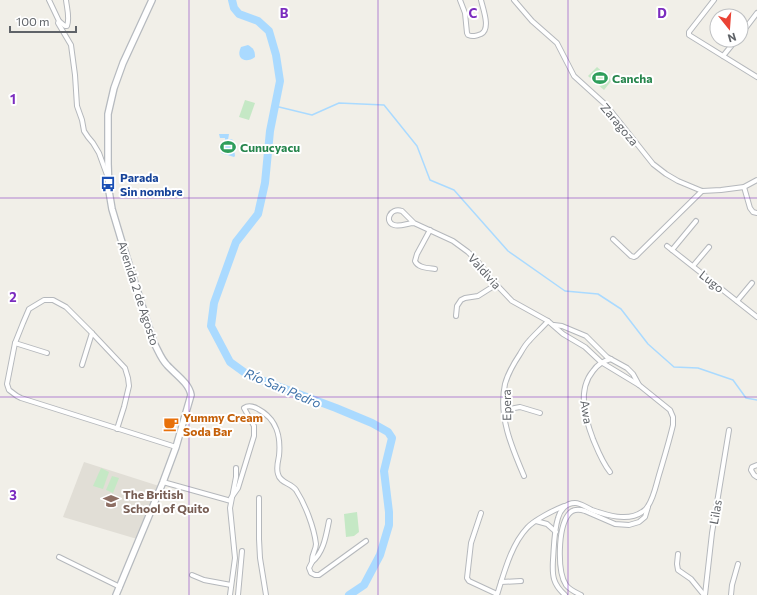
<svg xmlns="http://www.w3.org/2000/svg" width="757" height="595" font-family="Commissioner,sans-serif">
  <rect width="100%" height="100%" fill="#f1efe8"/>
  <polygon fill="#e1ded6" points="84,462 159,486 137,539 63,517"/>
  <g fill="#c5e8c5">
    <polygon points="597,67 612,80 604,90 588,76"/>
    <polygon points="245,100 255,103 249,120 239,117"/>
    <polygon points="101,468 109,472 103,489 93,486"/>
    <polygon points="112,476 119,478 113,493 106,490"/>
    <polygon points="357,512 359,532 354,536 346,537 344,514"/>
  </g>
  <g fill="#aadaff">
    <path d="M248,45C253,48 255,50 255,57C246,64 235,59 241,47Z"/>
    <polygon points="219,134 229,134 228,140 231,139 233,140 235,156 234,157 221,153 225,139 225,138 220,138"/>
  </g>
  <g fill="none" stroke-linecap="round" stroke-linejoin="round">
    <polyline stroke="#aadaff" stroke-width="1.5" points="275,106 312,115 339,103 384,105 417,146 430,180 454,190 508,251 565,291 598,294 621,309 648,344 674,367 698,368 733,380 746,398 757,400"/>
    <polyline stroke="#aadaff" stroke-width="8" points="232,0 234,8 239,14 258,21 269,31 276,55 280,81 270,131 265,183 258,214 236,242 214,303 211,326 230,362 248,375 336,408 372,423 388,432 392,438 384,471 389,512 389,525 380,555 364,585 349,595"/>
    <defs>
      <g id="street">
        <path d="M49,0L59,21L65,26H67C70,18 67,9 66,0"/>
        <path d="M460,0L465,13L467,33L468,35C473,37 476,36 481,34C491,29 483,9 481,0"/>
        <polyline points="514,0 532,21 557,43 574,76 606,105 653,164 666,174 678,181 702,191 721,190 744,187 757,180"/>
        <polyline points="714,0 689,32 689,35 757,77"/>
        <polyline points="59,21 58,23 71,45 75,75 77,106 82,120 84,131 88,137 93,143 99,153 107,175"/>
        <polyline points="741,34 757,13"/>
        <polyline points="723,56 736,40"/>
        <polyline points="744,187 750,208 753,212 757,213"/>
        <path d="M414,223C408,223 400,227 394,225C384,222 390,207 402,211L414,223L453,241L468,252L479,263L492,280L512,301L548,321L563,334L585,347L601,362L639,385L670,410L673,417V425C669,442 664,458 659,475C656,485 654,497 648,506C647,508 644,511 642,512C628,522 606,515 592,510C587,508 581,503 575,503C566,503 560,510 558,518C554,531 554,546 553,560C552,576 553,584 565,595"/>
        <path d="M430,230L417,254L415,261C418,268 428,268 435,269"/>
        <polyline points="613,239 631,256 634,257 636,256 702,191"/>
        <polyline points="667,246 757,317"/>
        <polyline points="672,250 696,221"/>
        <polyline points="693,266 709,247"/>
        <polyline points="737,301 752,283"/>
        <polyline points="456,316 457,306 461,300 465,298 478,296 497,284"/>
        <polyline points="554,325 562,326 586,336 607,357 627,368 633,374 639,385"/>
        <polyline points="15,343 47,353"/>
        <polyline points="82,365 92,333"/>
        <polyline points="504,410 520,407 540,413"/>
        <polyline points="117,429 124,407 129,386 128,378 125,368 92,333 66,307 53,300 44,300 29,309 23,323 15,343 7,384 9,390 17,396 21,398 176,447"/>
        <polyline points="757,465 752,467 751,470 754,475 757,477"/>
        <path d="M610,472C602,462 598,451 593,439C585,418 577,390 593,371C597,365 603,361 611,359"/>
        <path d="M524,476C512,448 498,416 505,384C508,373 514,363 520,354C523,349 525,345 529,341C535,334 542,328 548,321"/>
        <polyline points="163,482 231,501"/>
        <path d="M231,498L238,488L254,436V426L244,408C248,405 253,406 258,409C277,419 281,436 279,456C278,461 276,468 278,474C280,483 291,483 296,490C305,504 314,527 316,544C316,550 311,555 312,562C324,552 326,535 329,521"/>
        <polyline points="259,498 259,539 260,558 266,595"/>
        <polyline points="481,513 471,543 467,578 469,581 497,594"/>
        <polyline points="536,521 547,524 556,532"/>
        <polyline points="678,554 677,564 678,570 691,579 704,595"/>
        <polyline points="59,557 120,587"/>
        <polyline points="312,562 309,568 311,573 315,575 319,575 366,541"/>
        <polyline points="192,575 204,580 231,585"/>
        <polyline points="501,582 521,581"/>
        <polyline points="230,595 235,558 230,508 236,477 236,468"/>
        <polyline points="238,595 242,551"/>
        <path d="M497,595C504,573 511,545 527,528C534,520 554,510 564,506"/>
        <path d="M581,595C575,592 570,590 566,585C557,571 558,529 568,515C572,509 579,509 585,511L615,524L629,525L639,522L645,517L648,507"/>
        <polyline points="705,595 712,533 729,430"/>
        <polyline points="731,595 732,585 738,564"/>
      </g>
      <path id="secondary" d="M116,595L163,482L176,447L191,395C189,383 175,374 167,365C161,359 158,350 154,343L121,239L112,209L109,191L108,164V114L114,88L123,63L152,0"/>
    </defs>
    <use href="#street" stroke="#b5b8bc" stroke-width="6"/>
    <use href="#secondary" stroke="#b6babf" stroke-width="8"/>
    <use href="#street" stroke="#fff" stroke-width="4"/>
    <use href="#secondary" stroke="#fff" stroke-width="5.5"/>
  </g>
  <path fill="none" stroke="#7b2cbf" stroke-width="1" stroke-opacity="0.55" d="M189,0V595M378,0V595M568,0V595M0,198H757M0,397H757"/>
  <defs>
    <symbol id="stadium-bare" viewBox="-9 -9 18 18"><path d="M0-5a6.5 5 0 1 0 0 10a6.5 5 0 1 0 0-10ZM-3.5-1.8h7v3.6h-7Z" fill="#2e9e5b" stroke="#fff" stroke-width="2.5" paint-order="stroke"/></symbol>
    <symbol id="bus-bare" viewBox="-9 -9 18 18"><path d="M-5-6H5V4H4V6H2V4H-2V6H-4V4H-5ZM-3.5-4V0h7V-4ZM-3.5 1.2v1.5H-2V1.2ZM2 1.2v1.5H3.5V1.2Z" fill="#1a4fb4" stroke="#fff" stroke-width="2.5" paint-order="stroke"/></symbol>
    <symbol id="cafe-bare" viewBox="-9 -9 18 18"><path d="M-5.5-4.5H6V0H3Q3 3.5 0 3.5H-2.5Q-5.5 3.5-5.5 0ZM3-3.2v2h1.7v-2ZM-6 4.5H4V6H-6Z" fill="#e8710a" stroke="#fff" stroke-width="2.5" paint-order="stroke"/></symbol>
    <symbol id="school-bare" viewBox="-9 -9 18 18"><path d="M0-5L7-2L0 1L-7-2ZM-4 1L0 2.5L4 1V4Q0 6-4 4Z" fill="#8d6e63" stroke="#fff" stroke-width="2.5" paint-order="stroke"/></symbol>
  </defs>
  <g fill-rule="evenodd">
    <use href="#stadium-bare" x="589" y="67" width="22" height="22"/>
    <use href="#stadium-bare" x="217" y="136" width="22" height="22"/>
    <use href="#bus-bare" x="97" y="173" width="22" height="22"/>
    <use href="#cafe-bare" x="160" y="413" width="22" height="22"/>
    <use href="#school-bare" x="100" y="490" width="22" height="22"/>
  </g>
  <g text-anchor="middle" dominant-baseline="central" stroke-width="4" stroke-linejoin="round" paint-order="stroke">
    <g font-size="12" font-weight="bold" fill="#27864d" stroke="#fff" text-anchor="start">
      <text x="612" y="78">Cancha</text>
      <text x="240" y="147">Cunucyacu</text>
    </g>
    <g font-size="12" fill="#5f6368" stroke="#fff">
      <text transform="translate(620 124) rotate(50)">Zaragoza</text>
      <text transform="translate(485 271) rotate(48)">Valdivia</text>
      <text transform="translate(712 281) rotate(38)">Lugo</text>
      <text transform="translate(139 293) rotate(72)">Avenida 2 de Agosto</text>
      <text transform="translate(506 405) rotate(-91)">Epera</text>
      <text transform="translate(587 412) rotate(81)">Awa</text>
      <text transform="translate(715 512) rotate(-80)">Lilas</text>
    </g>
    <g font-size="12" font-weight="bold" fill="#164399" stroke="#fff" text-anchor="start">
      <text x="120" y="177">Parada<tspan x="120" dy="14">Sin nombre</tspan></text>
    </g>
    <g font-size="12" font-weight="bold" fill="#c56008" stroke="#fff" text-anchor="start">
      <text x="183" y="417">Yummy Cream<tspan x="183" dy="14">Soda Bar</tspan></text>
    </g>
    <g font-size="12" font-weight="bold" fill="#785e54" stroke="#fff" text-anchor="start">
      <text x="123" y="494">The British<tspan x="123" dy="14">School of Quito</tspan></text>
    </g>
    <g font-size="13" font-style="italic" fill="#4174aa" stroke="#fff">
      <text transform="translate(283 388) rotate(23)">Río San Pedro</text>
    </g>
  </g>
  <g font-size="13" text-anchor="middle" font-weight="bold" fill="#7b2cbf" stroke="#fff" stroke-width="4" stroke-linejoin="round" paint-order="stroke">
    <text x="284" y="18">B</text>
    <text x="473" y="18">C</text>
    <text x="662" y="18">D</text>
    <text x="13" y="104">1</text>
    <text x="13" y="302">2</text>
    <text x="13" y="500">3</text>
  </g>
  <g transform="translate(729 28) rotate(163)"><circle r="19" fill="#ffffff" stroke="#bfc1c3"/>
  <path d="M0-3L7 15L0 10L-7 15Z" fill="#ea4335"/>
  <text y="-6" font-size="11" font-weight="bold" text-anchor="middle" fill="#5f6368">N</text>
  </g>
  <path d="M10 26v6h66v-6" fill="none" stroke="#5f6368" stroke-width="2"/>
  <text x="16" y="26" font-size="12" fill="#5f6368" stroke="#ffffff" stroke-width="3" paint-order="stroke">100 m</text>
</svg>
